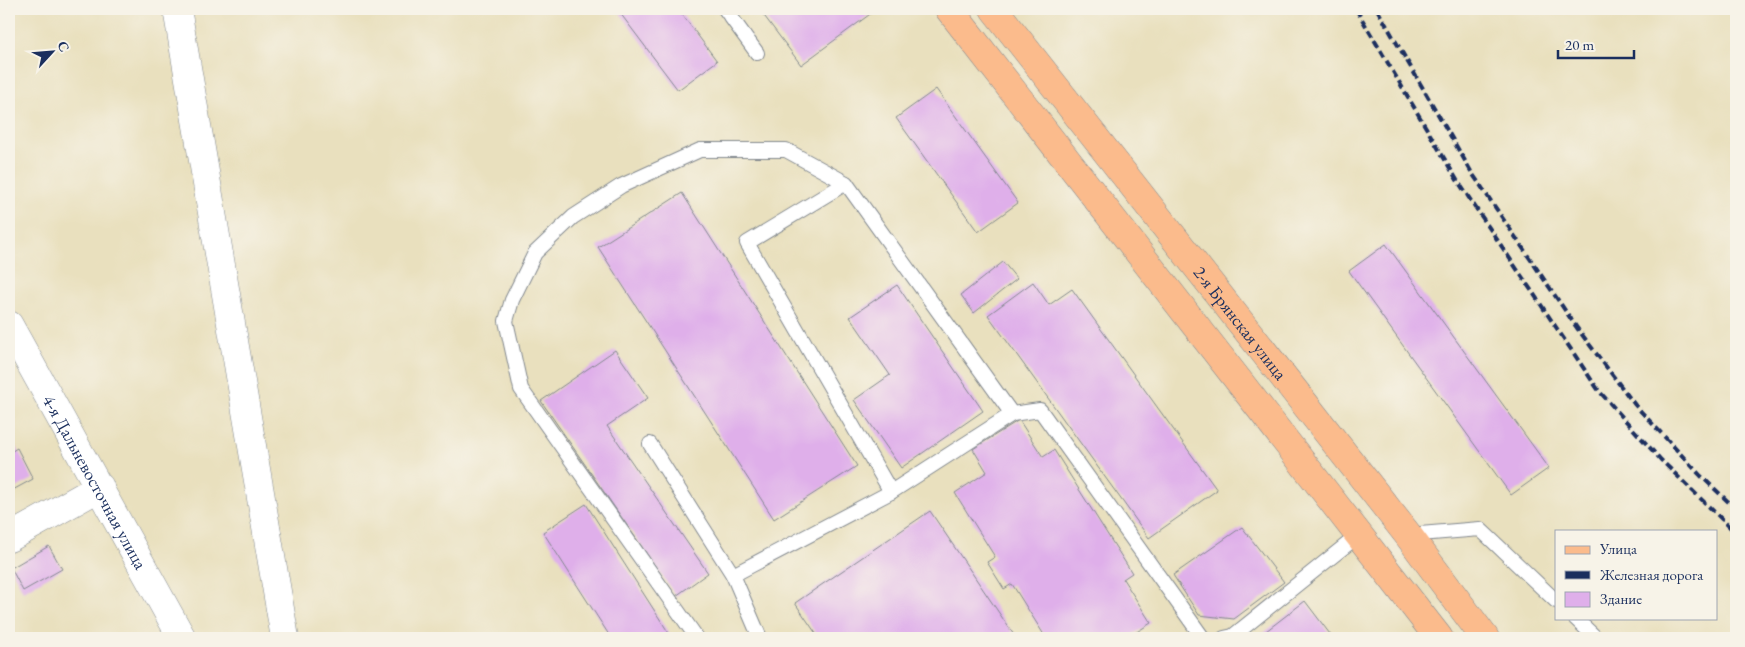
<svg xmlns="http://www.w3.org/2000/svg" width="1745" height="647" font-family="'EB Garamond',serif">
  <rect width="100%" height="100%" fill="#f7f3e8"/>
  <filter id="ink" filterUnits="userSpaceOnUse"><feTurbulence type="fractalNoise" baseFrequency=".02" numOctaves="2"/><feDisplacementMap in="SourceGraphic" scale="10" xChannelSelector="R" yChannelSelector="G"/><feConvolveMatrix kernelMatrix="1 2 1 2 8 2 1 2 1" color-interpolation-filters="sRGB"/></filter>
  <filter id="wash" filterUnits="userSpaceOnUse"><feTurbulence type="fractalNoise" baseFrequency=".0096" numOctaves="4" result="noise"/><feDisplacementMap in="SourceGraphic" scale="20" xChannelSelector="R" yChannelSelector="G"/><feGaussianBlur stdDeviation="1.12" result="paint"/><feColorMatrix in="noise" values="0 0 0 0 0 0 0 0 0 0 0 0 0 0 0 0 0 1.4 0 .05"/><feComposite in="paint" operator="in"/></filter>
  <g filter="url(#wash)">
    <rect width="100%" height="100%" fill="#e9e0be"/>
    <g id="blocks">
      <g fill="#dfafea">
        <polygon points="617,9 678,9 717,61 678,90"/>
        <polygon points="759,9 877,9 801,65"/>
        <polygon points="936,89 1018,203 978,232 896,118"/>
        <polygon points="682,193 857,466 774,519 598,247"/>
        <polygon points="1386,244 1549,468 1511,495 1349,271"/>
        <polygon points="1003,262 1017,279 974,313 961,295"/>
        <polygon points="1033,282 1049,305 1072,289 1217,490 1149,538 988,315"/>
        <polygon points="897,285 983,411 901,468 854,400 890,375 850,317"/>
        <polygon points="615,350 648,398 607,426 708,573 676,596 541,401"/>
        <polygon points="1019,420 1043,457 1054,450 1132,573 1123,579 1151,623 1127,638 1046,638 1012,584 1004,589 987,562 995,557 955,493 987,472 973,449"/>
        <polygon points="17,448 33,479 9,492 9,453"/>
        <polygon points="586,504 672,638 611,638 543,532"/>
        <polygon points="930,511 1016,638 819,638 795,603"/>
        <polygon points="1242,527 1284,582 1234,619 1199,615 1173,575"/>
        <polygon points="49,546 62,569 23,591 11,568"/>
        <polygon points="1305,601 1333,638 1257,638"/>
      </g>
    </g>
  </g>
  <g filter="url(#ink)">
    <use href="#blocks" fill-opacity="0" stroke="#82888e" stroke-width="1"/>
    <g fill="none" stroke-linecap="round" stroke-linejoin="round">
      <defs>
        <g id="lane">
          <polyline points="725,9 757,53"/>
          <polyline points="846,183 747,243 891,492"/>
          <polyline points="650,444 733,575"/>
          <polyline points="1408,535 1480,529 1556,601"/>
          <polyline points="1575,618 1596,638"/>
          <polyline points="697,638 521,389 506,321 512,300 535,253 573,217 621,186 700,150 786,150 846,183 1012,414 1040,410 1203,638"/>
          <polyline points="760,638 733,575 891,492 1012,414"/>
          <polyline points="1224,638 1233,636 1360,534"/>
        </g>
        <g id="street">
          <polyline points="177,9 285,638"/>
          <path id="s1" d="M9,325L182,638"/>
          <polyline points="9,538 100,487"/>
        </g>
        <g id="primary">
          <polyline points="949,9 1439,638"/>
          <path id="s2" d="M994,9L1408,535L1485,638"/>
        </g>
      </defs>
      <use href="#lane" stroke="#82888e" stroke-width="16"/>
      <use href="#street" stroke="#82888e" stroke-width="29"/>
      <use href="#primary" stroke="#82888e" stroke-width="29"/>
      <use href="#lane" stroke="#fff" stroke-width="14"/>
      <use href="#street" stroke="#fff" stroke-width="28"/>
      <use href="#primary" stroke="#fbbb8c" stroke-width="28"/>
      <g stroke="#1b2f5e" stroke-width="4" stroke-dasharray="8 4" stroke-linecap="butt">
        <polyline points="1356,9 1457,180 1599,391 1661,460 1736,533"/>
        <polyline points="1377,9 1472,173 1577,328 1635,405 1701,476 1736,509"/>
      </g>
    </g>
  </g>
  <g text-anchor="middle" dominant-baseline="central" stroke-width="4" stroke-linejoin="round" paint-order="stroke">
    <g font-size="18" fill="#1b2f5e" stroke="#f7f3e8">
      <text stroke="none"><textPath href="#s2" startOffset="399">2-я Брянская улица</textPath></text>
      <text stroke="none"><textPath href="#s1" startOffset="179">4-я Дальневосточная улица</textPath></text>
    </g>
  </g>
  <rect width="1745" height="647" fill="none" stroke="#f7f3e8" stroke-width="30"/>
  <rect x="1555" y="530" width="162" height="90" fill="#f7f3e8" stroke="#9fa5b1"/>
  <rect x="1565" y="546" width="25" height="8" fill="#fbbb8c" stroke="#9fa5b1"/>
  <text x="1600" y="554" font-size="15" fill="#1b2f5e">Улица</text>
  <rect x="1565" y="571" width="25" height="8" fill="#1b2f5e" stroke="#9fa5b1"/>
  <text x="1600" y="580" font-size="15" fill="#1b2f5e">Железная дорога</text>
  <rect x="1565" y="592" width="25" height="15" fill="#dfafea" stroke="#9fa5b1"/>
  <text x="1600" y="604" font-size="15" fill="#1b2f5e">Здание</text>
  <g transform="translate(52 52) rotate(64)" stroke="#f7f3e8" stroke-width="4" paint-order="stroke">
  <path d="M0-4L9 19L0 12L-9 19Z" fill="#1b2f5e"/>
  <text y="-8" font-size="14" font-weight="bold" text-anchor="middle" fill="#1b2f5e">С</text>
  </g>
  <path d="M1558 50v8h76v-8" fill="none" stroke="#1b2f5e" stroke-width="2.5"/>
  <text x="1565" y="50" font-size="15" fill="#1b2f5e" stroke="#f7f3e8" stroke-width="4" paint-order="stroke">20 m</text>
</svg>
